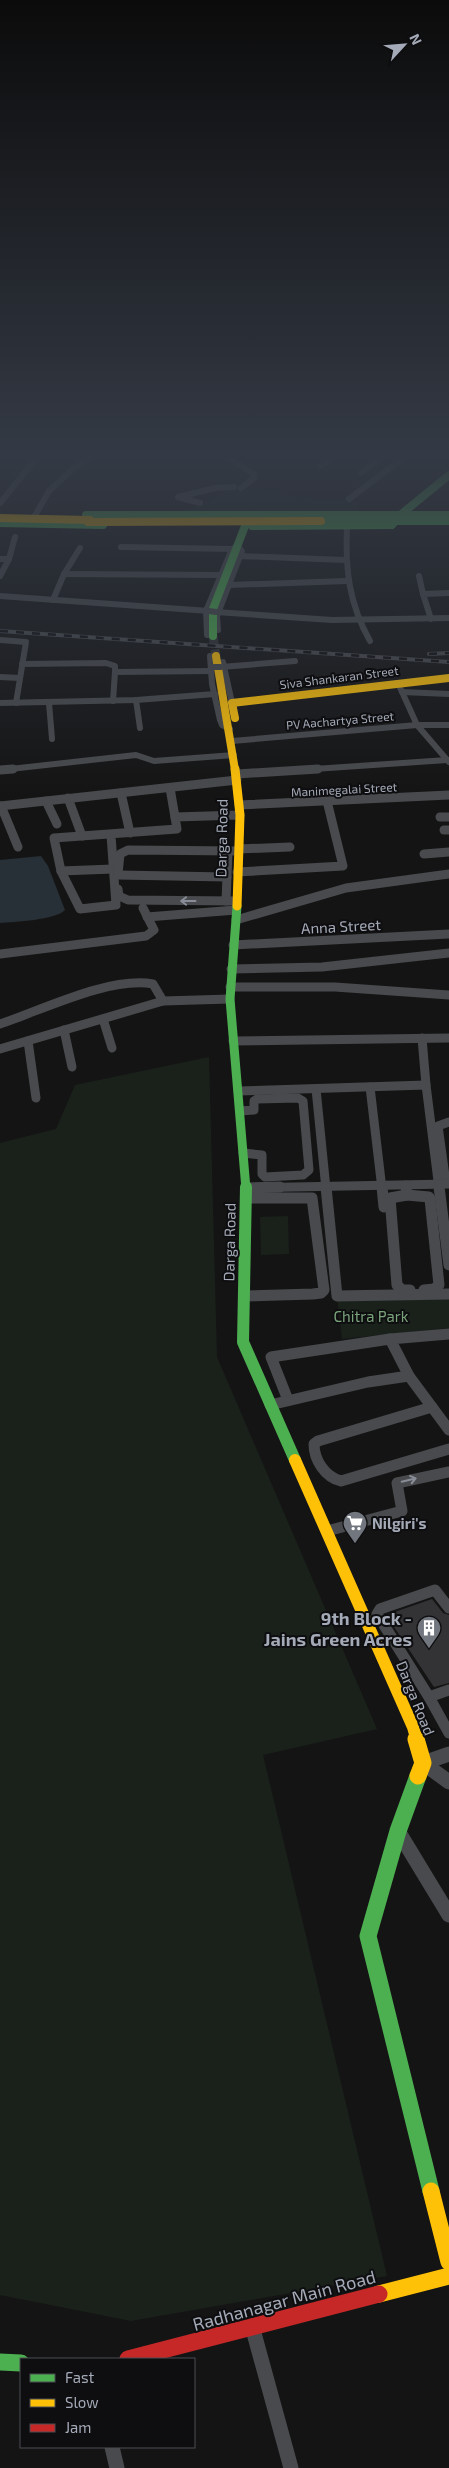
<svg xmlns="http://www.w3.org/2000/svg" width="449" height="2468" font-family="'Exo 2',sans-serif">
  <rect width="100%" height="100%" fill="#141414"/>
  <g fill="#1a211b">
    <polygon points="235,488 315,499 358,501 360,514 180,513"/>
    <polygon points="209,1057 217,1357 377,1729 263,1755 387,2276 131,2321 0,2295 0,1143 56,1129 75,1085"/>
    <polygon points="288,1216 289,1254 261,1255 260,1217"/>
    <polygon points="449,1294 449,1328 342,1339 337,1296"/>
  </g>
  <path fill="#273037" d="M41,856L48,866L65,910C56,920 14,922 0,923V860Z"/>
  <polygon fill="#333335" points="432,1599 443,1613 449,1615 449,1683 434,1687 386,1615"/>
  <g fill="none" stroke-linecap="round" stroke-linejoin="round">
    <polyline stroke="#313235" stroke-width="9" stroke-dasharray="9 4.5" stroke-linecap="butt" points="213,636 216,656"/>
    <g stroke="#484a4d" stroke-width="6">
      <polyline points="433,452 449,455"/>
      <polyline points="293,453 296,452"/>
      <polyline points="355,454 359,452"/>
      <polyline points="228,458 254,474 254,478 241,488"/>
      <polyline points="320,466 340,452"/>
      <polyline points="361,473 388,452"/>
      <polyline points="349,499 411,452"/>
      <polyline points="0,503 41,452"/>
      <polyline points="200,503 178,497 215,488 234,487"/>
      <polyline points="33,519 49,491 75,467 99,452"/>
      <path d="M347,527C345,569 349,604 370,641"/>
      <polyline points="121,547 232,549"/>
      <polyline points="239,556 345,560"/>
      <polyline points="0,559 9,559 0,576"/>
      <polyline points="9,559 15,537"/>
      <polyline points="64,574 221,575"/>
      <polyline points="419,576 423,594"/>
      <polyline points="229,585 346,581"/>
      <polyline points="0,596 209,611"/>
      <polyline points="53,600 64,574 80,548"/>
      <polyline points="216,612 332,620 449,618"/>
      <polyline points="431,619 423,594 449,593"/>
      <polyline points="207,635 206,611 232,549 238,546 242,551 217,616 218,630"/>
      <polyline points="0,640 26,642 16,703"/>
      <polyline points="210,656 212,684 220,720 222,725 230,729"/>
      <polyline points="223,662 232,703"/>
      <polyline points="22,664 106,663 115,666 115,672 211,671"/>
      <polyline points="221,667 295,661"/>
      <polyline points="0,677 20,678"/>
      <polyline points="398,683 417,725 449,762"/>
      <polyline points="402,692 449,694"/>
      <polyline points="136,700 140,728"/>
      <polyline points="113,701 115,672"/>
      <polyline points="0,703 136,700 215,694"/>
      <polyline points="49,703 52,739"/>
      <polyline points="232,741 417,725 449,725"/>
      <polyline points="1,770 136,755 154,761 234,755"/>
      <polyline points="299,770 447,760"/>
    </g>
    <g stroke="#484a4d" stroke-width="9">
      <polyline points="0,770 13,769"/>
      <polyline points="237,774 318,769"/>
      <polyline points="121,793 130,833"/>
      <polyline points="68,798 82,836"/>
      <polyline points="46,801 57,824"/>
      <polyline points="239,805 449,795"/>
      <polyline points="0,806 237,780"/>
      <polyline points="1,806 18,847"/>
      <polyline points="175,817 240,815"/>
      <polyline points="440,817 449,817"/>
      <polyline points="444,830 449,830"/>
      <polyline points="111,835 116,905 80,909 61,871 54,838 177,829 170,788"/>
      <polyline points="238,849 290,847"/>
      <polyline points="424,854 449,852"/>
      <polyline points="61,871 113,869"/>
      <polyline points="237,872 343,866 327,801"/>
      <polyline points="118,874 120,854 128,850 238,851"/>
      <polyline points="118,875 227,877"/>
      <polyline points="118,889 119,896 128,900 236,901"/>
      <polyline points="226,901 228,851"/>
      <polyline points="147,917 236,910"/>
      <polyline points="236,920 346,888 449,874"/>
      <polyline points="233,945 449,934"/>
      <polyline points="0,954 146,936 154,930 143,908"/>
      <polyline points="231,969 322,967 449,953"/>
      <polyline points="230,987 335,987 449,995"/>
      <polyline points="103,1019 112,1048"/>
      <path d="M0,1024C42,1010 110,976 153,984L163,1001L230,999"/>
      <polyline points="64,1030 72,1067"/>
      <polyline points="422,1038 426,1085"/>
      <polyline points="28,1041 36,1098"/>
      <polyline points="233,1041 449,1038"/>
      <polyline points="0,1049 163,1001"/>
      <polyline points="370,1087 382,1189"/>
      <polyline points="316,1089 326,1189"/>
      <polyline points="238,1091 426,1085 439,1189"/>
      <polyline points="240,1111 254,1110 254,1101 257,1099 298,1098 303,1101 309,1170 303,1175 265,1177 262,1174 262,1155 243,1153"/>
      <polyline points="449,1122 438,1126 445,1176 449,1178"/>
      <polyline points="406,1185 406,1189"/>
      <polyline points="246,1188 449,1184"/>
    </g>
    <g stroke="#484a4d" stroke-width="11">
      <polyline points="326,1187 337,1296 449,1294"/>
      <polyline points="382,1187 384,1207"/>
      <polyline points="406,1187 407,1195 429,1197 430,1199 439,1285 434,1289 424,1290"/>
      <polyline points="439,1187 449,1265"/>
      <polyline points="246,1188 280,1187"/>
      <polyline points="407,1195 390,1198 397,1285 402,1290 410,1290"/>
      <polyline points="244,1296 313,1294 321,1293 324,1290 312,1198 246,1198"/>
      <polyline points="409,1376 390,1339 449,1334"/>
      <polyline points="288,1400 271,1357 390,1339"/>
      <polyline points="270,1405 368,1382 409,1376 449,1430"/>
      <path d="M432,1407L318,1441L314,1444C314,1460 325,1477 341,1481L449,1449"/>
      <polyline points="327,1531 402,1511 397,1483 449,1472"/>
      <polyline points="449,1690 429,1697 449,1733"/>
      <polyline points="429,1697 377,1614 380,1609 435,1590 449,1608"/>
    </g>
    <g stroke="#484a4d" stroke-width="15">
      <polyline points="423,1763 449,1782"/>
      <polyline points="423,1763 449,1754"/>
      <polyline points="398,1831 449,1915"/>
      <polyline points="252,2326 291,2468"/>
      <polyline points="112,2447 117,2468"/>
    </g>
    <g stroke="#4caf50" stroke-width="8">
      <polyline points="86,515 449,515"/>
      <polyline points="0,523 103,525"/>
      <polyline points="392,525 399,516 449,475"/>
      <polyline points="252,526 391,525"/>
      <polyline points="213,636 213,609 245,526"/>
    </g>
    <polyline stroke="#4caf50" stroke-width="9" points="237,906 230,999 246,1189"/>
    <polyline stroke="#4caf50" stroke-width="12" points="246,1187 243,1342 295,1460"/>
    <g stroke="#4caf50" stroke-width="17">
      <polyline points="418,1776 398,1831 368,1936 431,2191"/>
      <polyline points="0,2362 21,2363"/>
    </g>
    <g stroke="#ffc107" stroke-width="8">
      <polyline points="0,518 90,520"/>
      <polyline points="216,656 235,770"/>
      <polyline points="235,718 232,703 449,678"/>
    </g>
    <polyline stroke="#ffc107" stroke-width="9" points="235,769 240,815 237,906"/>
    <polyline stroke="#ffc107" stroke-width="12" points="295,1460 413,1727 417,1741"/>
    <g stroke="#ffc107" stroke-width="17">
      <polyline points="416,1739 423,1763 418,1776"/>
      <polyline points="431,2191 449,2262"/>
      <polyline points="379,2294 449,2276"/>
    </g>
    <polyline stroke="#c62828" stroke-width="17" points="128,2359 379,2294"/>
    <defs>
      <g id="rail">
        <polyline points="0,631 449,662"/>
        <polyline points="429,654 449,653"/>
      </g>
    </defs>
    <use href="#rail" stroke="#484a4d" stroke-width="4"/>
    <use href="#rail" stroke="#0e0e10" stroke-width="2.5" stroke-dasharray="8" stroke-linecap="butt"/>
    <g stroke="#484a4d" stroke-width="6">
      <polyline points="209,611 216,612"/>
      <polyline points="214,667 221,667"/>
    </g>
    <polyline stroke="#4caf50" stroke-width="8" points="321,521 449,521"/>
    <polyline stroke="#ffc107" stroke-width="8" points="88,522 321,521"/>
  </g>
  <defs><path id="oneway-shaft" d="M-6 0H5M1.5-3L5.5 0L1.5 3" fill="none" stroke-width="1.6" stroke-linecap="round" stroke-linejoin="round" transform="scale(1.25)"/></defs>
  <g stroke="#888d97">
    <use href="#oneway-shaft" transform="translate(188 901) rotate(-180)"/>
    <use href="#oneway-shaft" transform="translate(409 1480) rotate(-13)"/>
  </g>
  <linearGradient id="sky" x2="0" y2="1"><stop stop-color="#0b0b0b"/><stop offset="0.57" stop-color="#343a45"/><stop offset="1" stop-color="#343a45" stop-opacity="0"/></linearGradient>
  <rect width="449" height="797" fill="url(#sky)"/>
  <defs>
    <symbol id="supermarket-pin" viewBox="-11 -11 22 30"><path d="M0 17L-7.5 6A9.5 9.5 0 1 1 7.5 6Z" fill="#72767e" stroke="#0e0e10"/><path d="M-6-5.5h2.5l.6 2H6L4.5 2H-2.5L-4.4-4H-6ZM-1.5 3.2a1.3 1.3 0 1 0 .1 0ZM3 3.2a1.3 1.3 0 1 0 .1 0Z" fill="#fff"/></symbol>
    <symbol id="building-pin" viewBox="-11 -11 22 30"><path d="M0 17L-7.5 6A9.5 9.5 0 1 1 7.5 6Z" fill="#72767e" stroke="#0e0e10"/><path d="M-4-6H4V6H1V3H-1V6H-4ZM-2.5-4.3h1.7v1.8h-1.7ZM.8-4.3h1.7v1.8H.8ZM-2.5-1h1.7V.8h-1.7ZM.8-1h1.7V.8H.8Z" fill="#fff"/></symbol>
  </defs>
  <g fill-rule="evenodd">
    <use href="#supermarket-pin" x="341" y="1509" width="28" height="38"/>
    <use href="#building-pin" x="415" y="1614" width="28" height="38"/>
  </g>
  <g text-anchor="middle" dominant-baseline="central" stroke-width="4" stroke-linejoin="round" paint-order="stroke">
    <g font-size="12" fill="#a4aab7" stroke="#0e0e10">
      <text transform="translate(339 677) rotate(-7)">Siva Shankaran Street</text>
      <text transform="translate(340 720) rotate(-5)">PV Aachartya Street</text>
      <text transform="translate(344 789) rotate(-3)">Manimegalai Street</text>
    </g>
    <g font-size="15" fill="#a4aab7" stroke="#0e0e10">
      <text transform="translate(221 838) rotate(-89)">Darga Road</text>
      <text transform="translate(341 926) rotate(-3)">Anna Street</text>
      <text transform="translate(229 1242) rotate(-89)">Darga Road</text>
      <text transform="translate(416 1698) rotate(68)">Darga Road</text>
    </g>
    <g font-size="15" fill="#7aa37b" stroke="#0e0e10">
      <text x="371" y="1316">Chitra Park</text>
    </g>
    <g font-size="15" font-weight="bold" fill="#a4aab7" stroke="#0e0e10" text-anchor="start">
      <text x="372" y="1523">Nilgiri's</text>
    </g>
    <g font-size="18" font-weight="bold" fill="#a4aab7" stroke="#0e0e10" text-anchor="end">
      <text x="412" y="1618">9th Block -<tspan x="412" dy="21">Jains Green Acres</tspan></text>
    </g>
    <g font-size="18" fill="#a4aab7" stroke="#0e0e10">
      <text transform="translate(284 2300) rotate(-15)">Radhanagar Main Road</text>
    </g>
  </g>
  <rect x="20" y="2358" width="175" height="90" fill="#0e0e10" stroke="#4a4c53"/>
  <rect x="30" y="2374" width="25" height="8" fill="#4caf50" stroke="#4a4c53"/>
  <text x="65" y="2383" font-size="15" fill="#a4aab7">Fast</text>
  <rect x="30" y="2399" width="25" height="8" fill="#ffc107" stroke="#4a4c53"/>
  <text x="65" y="2408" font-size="15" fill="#a4aab7">Slow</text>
  <rect x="30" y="2424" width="25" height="8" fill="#c62828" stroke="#4a4c53"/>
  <text x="65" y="2433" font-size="15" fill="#a4aab7">Jam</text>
  <g transform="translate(404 45) rotate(64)" stroke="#0e0e10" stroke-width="4" paint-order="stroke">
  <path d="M0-4L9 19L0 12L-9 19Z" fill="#a4aab7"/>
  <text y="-8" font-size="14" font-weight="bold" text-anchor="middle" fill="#a4aab7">N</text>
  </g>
</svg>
